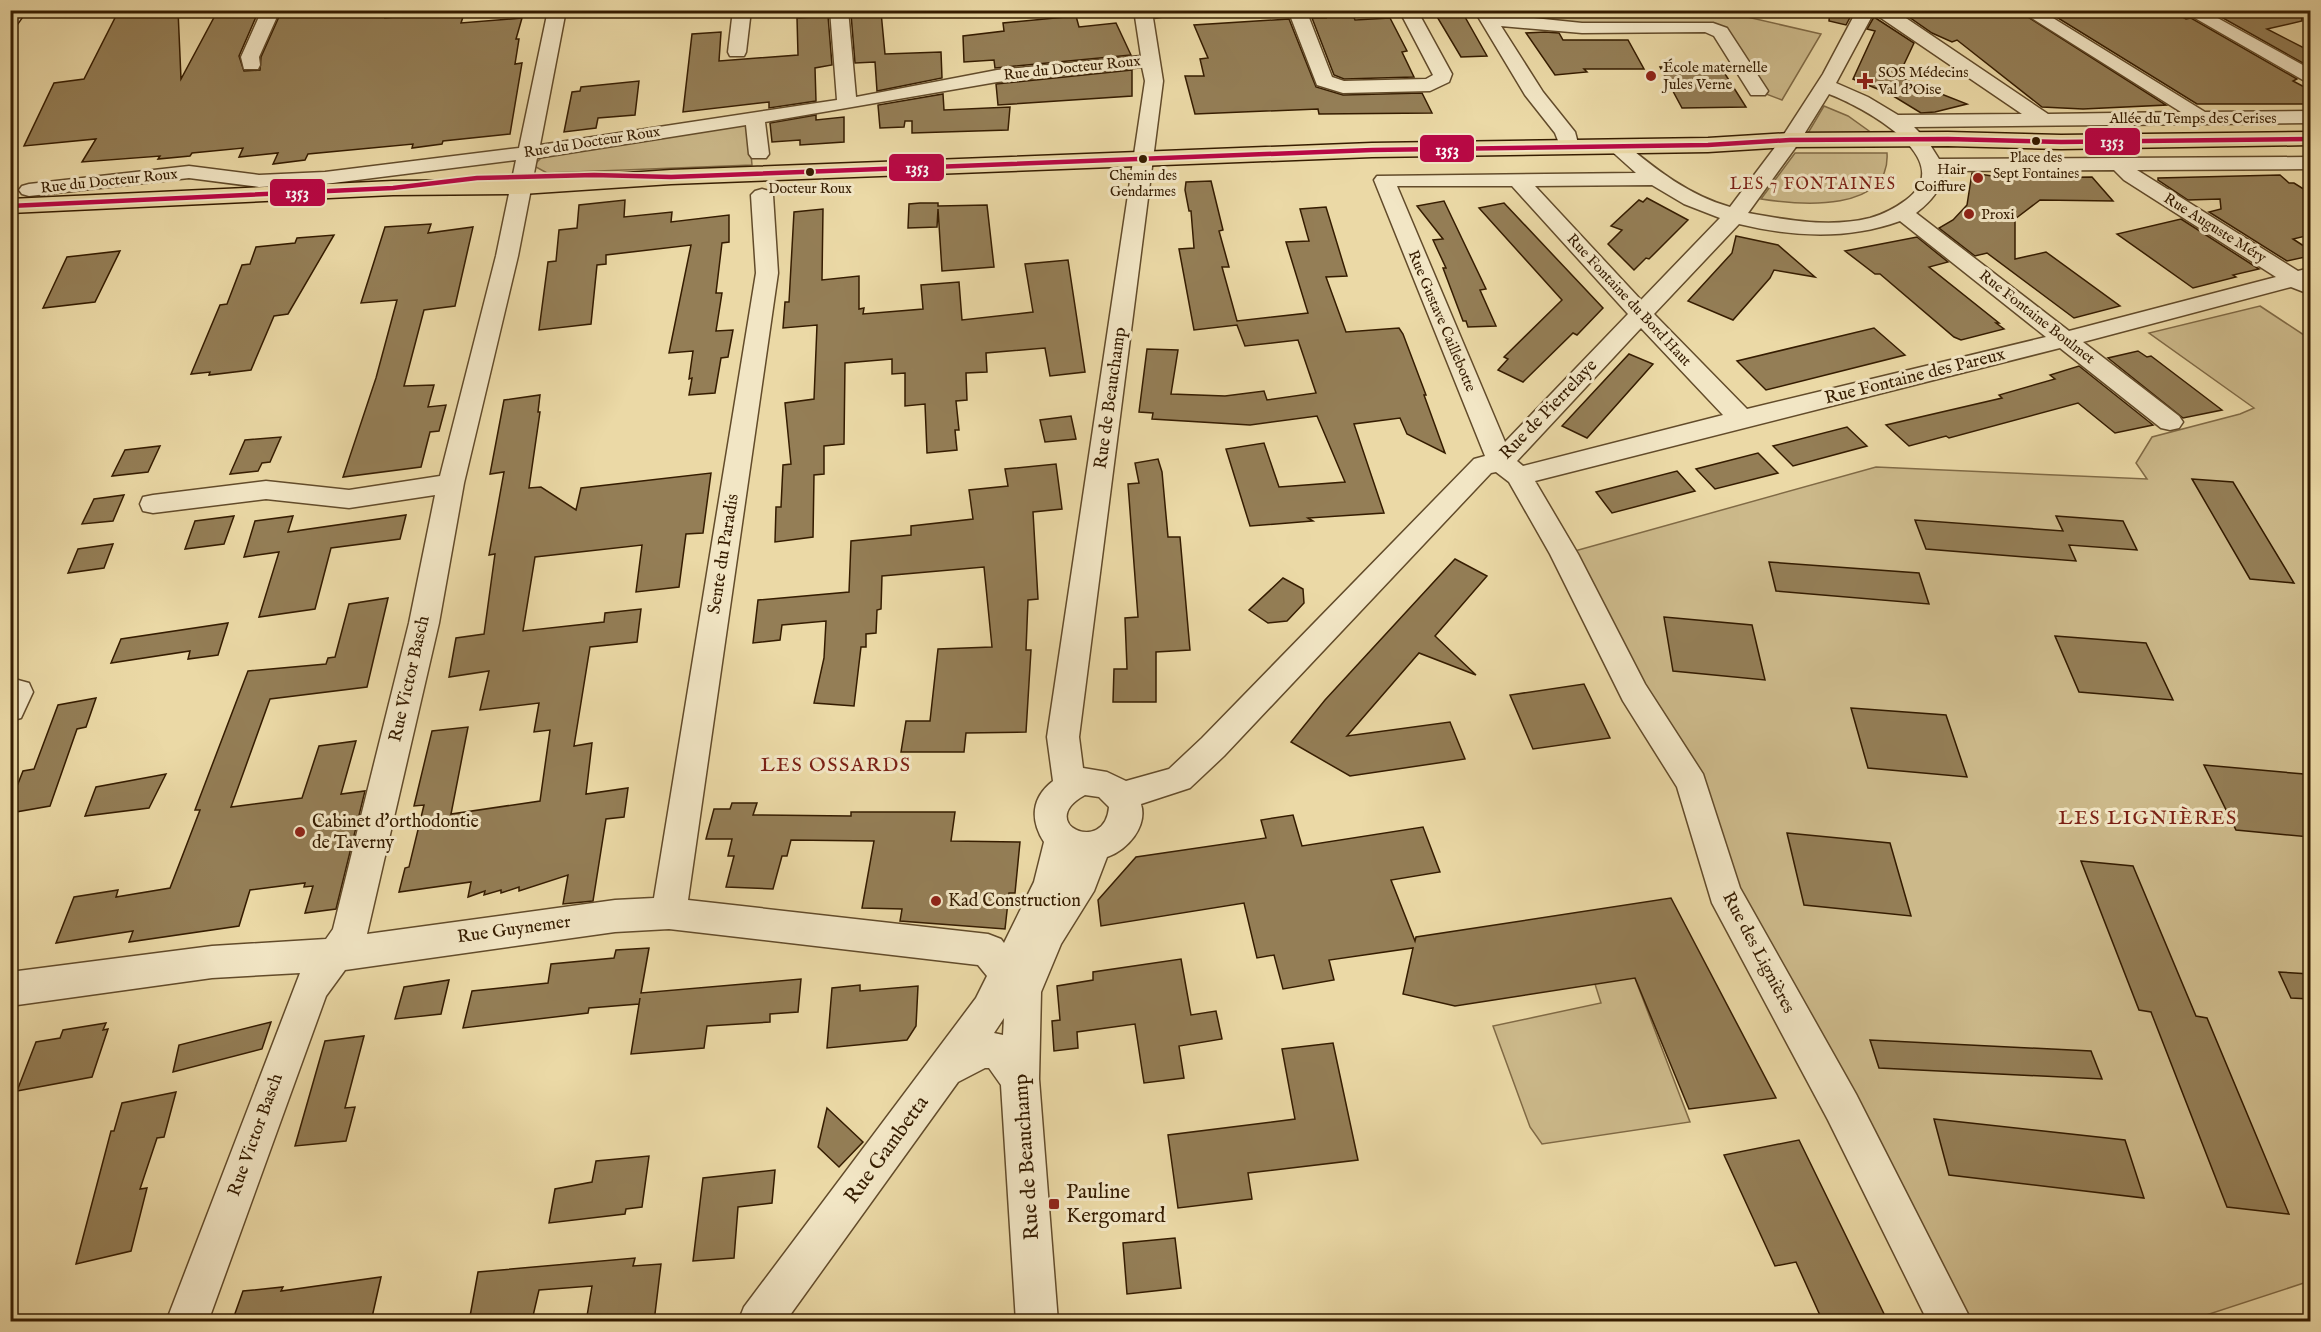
<svg xmlns="http://www.w3.org/2000/svg" width="2321" height="1332" font-family="'IM FELL English',serif">
  <rect width="100%" height="100%" fill="#ebd9a6"/>
  <filter id="stains"><feTurbulence type="fractalNoise" baseFrequency=".00333" numOctaves="4"/><feColorMatrix values="0 0 0 0 .2 0 0 0 0 .09 0 0 0 0 .02 0 0 0 .5 -.17"/></filter>
  <radialGradient id="worn" r=".72"><stop offset=".6" stop-color="#630" stop-opacity="0"/><stop offset="1" stop-color="#630" stop-opacity=".3"/></radialGradient>
  <g fill="#ccb98a" stroke="#806a45" stroke-width="1.5">
    <polygon points="1505,11 1721,11 1821,34 1782,100 1758,91 1721,32 1513,21"/>
    <polygon points="1824,106 1848,116 1876,136 1805,138"/>
    <polygon points="748,121 752,165 547,173 536,167 536,163 542,157"/>
    <path d="M1795,153H1887C1891,213 1800,205 1761,199Z"/>
    <polygon points="2260,306 2310,339 2310,1281 2188,1321 1951,1321 1564,554 1876,467 2147,479 2136,463 2152,437 2240,414 2254,408 2149,333"/>
    <polygon points="1628,960 1690,1122 1542,1144 1530,1127 1493,1026 1601,1003 1588,962"/>
  </g>
  <g fill="#947e56" stroke="#351c00" stroke-width="1.5">
    <polygon points="119,10 178,10 181,79 218,10 259,10 239,56 244,71 260,70 261,57 282,10 388,10 385,18 465,11 461,23 522,18 516,39 519,39 515,64 522,63 510,134 443,141 442,144 412,148 413,144 308,154 305,160 273,164 278,153 239,157 243,148 192,153 190,156 158,159 160,156 82,162 96,139 24,146 54,83 84,79"/>
    <polygon points="1323,10 1351,10 1355,20 1390,18 1407,51 1402,52 1414,77 1344,79 1334,75 1312,18 1326,18"/>
    <polygon points="1433,10 1461,10 1487,56 1461,57"/>
    <polygon points="1830,10 1854,10 1846,25 1829,21"/>
    <polygon points="1899,10 2017,10 2166,105 2083,109 2042,107 1957,40 1952,42 1932,33"/>
    <polygon points="2045,10 2170,10 2186,19 2191,18 2297,79 2293,81 2310,90 2310,104 2197,104"/>
    <polygon points="2226,10 2301,10 2302,21 2267,29 2310,51 2310,67 2214,13"/>
    <polygon points="881,12 885,54 941,52 942,78 877,91 875,62 855,63 851,14"/>
    <polygon points="828,16 832,65 815,68 816,101 769,108 769,102 683,112 692,34 721,32 719,61 798,55 797,18"/>
    <polygon points="1076,16 1079,27 1116,23 1131,55 995,68 994,60 964,62 963,36 1004,31 1003,23"/>
    <polygon points="1874,17 1914,43 1898,77 1967,104 1935,112 1921,113 1890,94 1853,79 1875,31 1867,29"/>
    <polygon points="1289,19 1316,87 1343,95 1422,93 1432,113 1319,114 1318,109 1195,114 1185,76 1204,76 1200,59 1208,58 1194,25"/>
    <polygon points="1545,32 1559,33 1563,40 1628,40 1644,69 1584,69 1587,72 1555,75 1526,33"/>
    <polygon points="1720,66 1746,107 1682,108 1660,67"/>
    <polygon points="1132,70 1132,96 998,105 996,84"/>
    <polygon points="639,81 635,115 598,118 596,128 564,132 572,92 580,91 581,87"/>
    <polygon points="943,94 944,110 1010,107 1008,130 912,133 912,121 905,121 904,127 880,128 878,105"/>
    <polygon points="816,115 816,120 844,117 844,142 800,145 800,140 772,142 770,123"/>
    <polygon points="1972,173 2006,178 2092,177 2113,201 2040,200 2015,219 2015,259 2046,252 2120,306 2074,318 1987,253 1975,256 1939,228 1953,220 1967,205"/>
    <polygon points="2280,175 2289,183 2294,183 2310,193 2310,235 2293,239 2310,250 2310,256 2287,261 2209,212 2221,209 2220,199 2188,200 2158,180 2158,178"/>
    <polygon points="1211,181 1223,230 1219,231 1229,267 1222,267 1237,321 1308,313 1286,242 1309,241 1300,209 1326,207 1347,276 1326,277 1346,332 1399,328 1403,334 1426,395 1424,395 1445,453 1407,434 1400,418 1354,424 1384,513 1308,518 1313,521 1250,526 1226,449 1264,443 1279,487 1345,482 1317,416 1250,425 1152,419 1153,413 1139,412 1147,349 1178,350 1171,394 1225,396 1264,391 1267,400 1316,393 1298,340 1245,346 1237,325 1194,330 1179,249 1194,248 1191,211 1189,211 1185,190 1186,182"/>
    <polygon points="1647,198 1688,220 1649,259 1646,258 1634,270 1608,244 1622,230 1611,226 1639,200 1643,202"/>
    <polygon points="625,200 624,217 672,212 671,222 729,215 729,242 722,243 716,293 722,293 716,331 733,330 728,357 721,358 715,393 689,395 692,378 689,379 693,351 669,353 691,245 606,255 606,264 597,265 591,324 539,330 548,262 556,261 559,230 577,228 579,205"/>
    <polygon points="1444,201 1486,289 1480,290 1496,326 1468,327 1466,321 1463,321 1443,268 1446,268 1433,240 1443,239 1417,206"/>
    <polygon points="920,203 938,203 938,206 987,205 994,267 942,271 938,209 937,227 908,228 909,204"/>
    <polygon points="1504,203 1603,308 1577,335 1573,333 1523,382 1498,370 1508,359 1504,357 1562,300 1479,208"/>
    <polygon points="823,209 822,280 859,276 859,309 864,308 863,314 923,309 921,285 959,282 962,320 1033,312 1025,264 1068,260 1085,372 1050,376 1045,348 986,353 987,372 966,373 967,400 956,401 959,430 955,430 957,450 927,453 925,404 905,406 905,373 892,374 892,359 845,363 844,444 824,446 824,474 814,475 813,537 775,542 776,507 781,507 783,465 791,464 785,403 814,399 817,325 783,328 785,302 789,302 794,212"/>
    <polygon points="2181,219 2259,269 2233,275 2236,277 2193,288 2117,234"/>
    <polygon points="431,224 428,233 473,227 455,306 424,310 404,386 434,385 428,407 446,405 439,431 430,432 421,467 343,477 376,378 397,300 361,303 385,227"/>
    <polygon points="334,235 288,314 274,316 251,370 209,375 210,372 191,374 220,305 227,304 242,265 250,264 256,247 295,243 297,238"/>
    <polygon points="1736,236 1778,245 1815,277 1774,270 1770,278 1733,320 1688,301 1732,253"/>
    <polygon points="1917,237 1948,262 1929,267 1999,323 1996,323 2004,329 1961,340 1954,337 1880,274 1875,274 1845,251"/>
    <polygon points="120,251 95,302 43,308 67,257"/>
    <polygon points="1874,328 1905,355 1766,390 1737,361"/>
    <polygon points="2138,351 2147,357 2151,356 2222,410 2183,418 2108,358"/>
    <polygon points="1629,354 1653,364 1587,438 1562,426"/>
    <polygon points="2079,366 2153,425 2115,433 2078,403 1949,438 1946,436 1909,446 1886,425 2002,398 1999,395 2055,379 2050,375"/>
    <polygon points="540,395 538,412 540,412 529,488 541,487 576,510 581,488 711,473 703,533 686,534 679,587 636,592 642,545 535,557 523,631 604,622 605,613 641,609 637,642 590,647 574,746 592,743 586,794 628,788 624,817 606,819 593,901 563,904 568,875 519,891 519,887 501,893 501,890 484,895 485,891 468,897 471,882 399,892 405,868 409,867 424,805 414,806 432,731 468,727 451,814 540,801 550,730 534,732 539,703 480,710 489,671 449,677 456,638 484,634 495,554 489,555 504,472 490,474 504,400"/>
    <polygon points="1071,416 1076,439 1045,442 1040,420"/>
    <polygon points="1847,427 1867,446 1793,466 1773,446"/>
    <polygon points="281,437 270,462 262,463 258,471 230,474 245,440"/>
    <polygon points="160,446 148,472 112,476 125,450"/>
    <polygon points="1758,453 1778,473 1715,489 1696,469"/>
    <polygon points="1158,459 1162,472 1168,537 1180,537 1190,650 1156,652 1156,702 1113,702 1114,669 1127,669 1125,618 1138,617 1128,484 1139,483 1135,463"/>
    <polygon points="1056,464 1062,509 1033,512 1038,599 1028,600 1026,650 1031,650 1026,732 966,733 964,752 901,752 906,721 930,721 938,649 992,647 984,567 882,576 881,609 877,610 876,633 866,634 866,647 861,647 854,706 814,703 824,658 826,621 782,625 780,640 753,643 758,600 849,592 851,541 911,535 911,526 973,519 969,490 1008,486 1005,469"/>
    <polygon points="1677,471 1695,491 1612,513 1596,492"/>
    <polygon points="2192,479 2233,482 2294,583 2250,579"/>
    <polygon points="124,495 113,521 82,524 94,499"/>
    <polygon points="406,515 400,539 331,548 315,609 259,617 279,552 244,557 255,521 293,516 288,532"/>
    <polygon points="234,516 224,544 185,549 195,521"/>
    <polygon points="2056,516 2123,521 2137,550 2069,545 2076,561 1926,549 1915,520 2063,531"/>
    <polygon points="113,544 104,568 68,573 78,549"/>
    <polygon points="1455,559 1487,576 1435,636 1476,675 1419,653 1347,736 1450,722 1465,759 1350,776 1291,742 1325,700"/>
    <polygon points="1769,562 1919,573 1929,604 1776,591"/>
    <polygon points="1283,578 1303,589 1304,603 1287,621 1268,623 1249,610"/>
    <polygon points="388,598 367,687 270,699 231,807 302,798 319,746 356,741 341,794 365,791 336,909 305,913 313,886 304,887 305,883 250,890 239,926 129,942 133,931 56,943 74,897 118,890 116,897 170,888 200,810 195,810 248,671 326,664 328,658 335,657 349,604"/>
    <polygon points="1664,617 1752,625 1765,680 1673,671"/>
    <polygon points="228,623 218,655 188,659 190,651 111,663 121,639"/>
    <polygon points="2055,636 2146,643 2173,700 2079,692"/>
    <polygon points="1584,684 1610,738 1533,749 1510,695"/>
    <polygon points="96,698 86,727 77,729 50,806 10,813 10,804 23,771 34,769 58,705"/>
    <polygon points="1851,708 1946,715 1967,777 1868,768"/>
    <polygon points="2204,765 2304,774 2310,785 2310,837 2236,830"/>
    <polygon points="166,774 149,808 85,816 96,787"/>
    <polygon points="732,803 757,803 753,815 851,816 851,812 955,812 951,841 1020,842 1015,893 1009,893 1005,929 900,921 902,909 862,908 874,841 791,840 787,856 782,856 773,889 726,887 734,856 728,856 732,839 706,839 714,809 730,809"/>
    <polygon points="1293,815 1302,846 1423,827 1440,872 1391,880 1415,941 1416,937 1671,898 1776,1098 1689,1109 1635,978 1455,1006 1403,994 1413,948 1329,960 1334,980 1283,989 1274,955 1257,958 1244,903 1101,926 1098,900 1136,857 1266,838 1261,820"/>
    <polygon points="1787,833 1890,843 1911,916 1804,905"/>
    <polygon points="2081,861 2133,866 2196,1016 2207,1018 2289,1214 2227,1207 2151,1012 2139,1010"/>
    <polygon points="649,948 641,993 801,979 798,1012 770,1014 770,1022 707,1026 704,1048 631,1054 640,998 639,1004 589,1008 588,1013 463,1028 472,991 548,983 551,964 614,958 616,950"/>
    <polygon points="1181,959 1191,1015 1216,1011 1222,1039 1179,1046 1184,1078 1144,1083 1135,1024 1077,1032 1078,1048 1054,1051 1052,1021 1060,1020 1057,986 1093,980 1093,972"/>
    <polygon points="2279,972 2310,974 2310,999 2291,998"/>
    <polygon points="449,980 441,1014 395,1019 404,987"/>
    <polygon points="860,985 860,991 918,986 916,1026 907,1040 827,1048 832,988"/>
    <polygon points="271,1022 262,1049 173,1072 179,1045"/>
    <polygon points="106,1023 103,1030 108,1029 92,1077 17,1091 36,1042 60,1038 63,1030"/>
    <polygon points="364,1036 345,1108 355,1107 346,1141 295,1146 325,1041"/>
    <polygon points="1870,1040 2091,1051 2102,1079 1879,1068"/>
    <polygon points="1333,1043 1358,1160 1248,1173 1252,1199 1178,1208 1168,1135 1295,1119 1282,1049"/>
    <polygon points="176,1092 164,1137 157,1138 140,1189 147,1188 131,1251 76,1264 111,1131 114,1131 122,1103"/>
    <polygon points="827,1108 863,1142 839,1167 818,1147"/>
    <polygon points="1934,1119 2125,1140 2144,1198 1949,1175"/>
    <polygon points="1799,1140 1888,1322 1823,1322 1796,1262 1775,1266 1724,1155"/>
    <polygon points="649,1156 642,1207 626,1209 625,1214 549,1223 555,1189 592,1182 596,1161"/>
    <polygon points="775,1170 772,1203 738,1207 734,1258 693,1261 703,1178"/>
    <polygon points="1175,1238 1181,1288 1127,1294 1123,1243"/>
    <polygon points="635,1258 633,1266 661,1264 654,1322 586,1322 592,1286 539,1290 533,1316 469,1322 478,1272"/>
    <polygon points="381,1277 371,1322 232,1322 243,1291 283,1287 281,1291"/>
  </g>
  <g fill="none" stroke-linecap="round" stroke-linejoin="round">
    <defs>
      <g id="street">
        <polygon points="262,10 280,10 259,57 260,65 258,69 244,69 241,57"/>
        <path d="M548,10H566L540,145L837,100L830,10H848L856,97L997,70L1141,56L1134,10H1179L1177,14L1153,18L1163,81L1079,737L1083,768L1107,772L1126,781L1169,769L1202,738L1474,459L1485,456L1374,180L1377,176L1636,173L1607,147L1610,143H1624C1657,170 1688,195 1730,207L1779,142L1823,74L1857,10H1894L2048,114L2181,112L2019,10H2040L2205,112L2310,111V123L1914,127L1927,140L1939,159L2310,157V169L2137,170L2298,271L2310,268V290L2304,292L2291,287L2083,342L2179,416L2183,422L2179,428L2170,430L2161,428L2060,348L1535,481L1578,554L1645,684L1703,774L1740,888L1856,1094L1972,1322H1928L1828,1120L1712,903L1677,787L1623,701L1550,554L1509,482L1496,472L1491,473L1224,756L1190,788L1141,804C1148,827 1127,850 1107,857L1094,891L1061,944L1041,992L1039,1079L1058,1322H1016L1001,1085L989,1068H985L958,1082L785,1322H738L744,1307L976,998L987,976L978,965L669,929L615,932L345,970L326,996L208,1322H166L300,973L212,978L10,1006V972L212,946L326,939L333,929L409,623L435,495L349,508L266,499L153,513L143,511L140,504L143,497L153,495L266,481L349,490L440,476L496,256L516,160L325,184L259,187L189,178L29,196L22,194L19,190L22,186L29,184L189,166L259,175L325,172L519,148ZM1873,14L1878,16L2022,114L1898,115L1868,97L1836,83ZM1142,67L1145,81L1047,737L1053,781C1031,798 1030,820 1044,842L1034,882L1004,943L1001,939L988,934L688,900L778,273L773,195L769,191L762,189L755,191L751,195L756,273L654,898L615,900L367,934L439,623L464,483L518,256L537,158L746,125L749,154L752,158H766L769,154L765,122L997,82ZM1829,94C1861,106 1961,159 1906,200C1895,208 1884,214 1870,218C1830,228 1787,220 1748,213L1798,144ZM2114,170L2124,180L2276,277L2069,331L1916,213C1930,202 1943,189 1942,171ZM1652,185L1684,204L1720,218L1641,300L1535,186ZM1397,186H1512L1628,314L1505,442ZM1900,221L2046,337L1747,409L1654,314L1739,224C1793,237 1848,240 1900,221ZM1641,328L1723,415L1523,466L1517,461ZM1085,795L1099,797L1109,807C1105,856 1034,823 1085,795ZM1004,1018L1003,1035L994,1033Z"/>
        <polygon points="733,10 751,10 746,52 744,56 730,56 728,52"/>
        <polygon points="1288,10 1306,10 1332,77 1344,81 1426,79 1433,75 1399,10 1417,10 1452,74 1449,82 1430,91 1343,93 1317,85"/>
        <polygon points="1474,10 1491,10 1494,14 1582,23 1713,23 1727,28 1768,91 1765,95 1751,95 1714,36 1705,32 1582,33 1501,26 1543,92 1575,132 1579,147 1576,151 1562,151 1555,133 1525,95"/>
        <polygon points="2181,10 2203,10 2310,69 2310,82 2303,80"/>
        <polygon points="18,680 29,683 33,692 21,718 10,721 10,682"/>
      </g>
      <polygon id="secondary" points="10,10 27,10 17,24 10,26"/>
      <polygon id="primary" points="1948,132 2061,135 2310,132 2310,145 2061,149 1948,146 1790,147 1708,152 1372,157 671,184 522,194 393,195 10,213 10,199 393,181 522,180 671,170 1372,143 1708,138 1790,133"/>
    </defs>
    <use href="#street" stroke="#624b2a" stroke-width="3"/>
    <use href="#secondary" stroke="#351c00" stroke-width="3"/>
    <use href="#primary" stroke="#351c00" stroke-width="3"/>
    <use href="#street" fill="#f2e6c5" fill-rule="evenodd"/>
    <use href="#secondary" fill="#f2e6c5" fill-rule="evenodd"/>
    <use href="#primary" fill="#ebd9a6" fill-rule="evenodd"/>
    <defs>
      <polyline id="bus-1" points="10,206 393,188 477,178 594,175 671,177 1372,150 1708,145 1790,140 1948,139 2061,142 2310,139"/>
    </defs>
    <use href="#bus-1" stroke="#f2e6c5" stroke-width="8"/>
    <use href="#bus-1" stroke="#b90745" stroke-width="4.5"/>
  </g>
  <g fill="#8f2418" stroke="#f2e6c5" stroke-width="2">
    <circle cx="1651" cy="76" r="6"/>
    <path d="M1862 72h6v6h6v6h-6v6h-6v-6h-6v-6h6z"/>
    <circle cx="1978" cy="178" r="6"/>
    <circle cx="1969" cy="214" r="6"/>
    <circle cx="300" cy="832" r="6"/>
    <circle cx="936" cy="901" r="6"/>
    <rect x="1048" y="1198" width="12" height="12" rx="3"/>
  </g>
  <g fill="#351c00" stroke="#f2e6c5" stroke-width="2">
    <circle cx="2036" cy="141" r="5"/>
    <circle cx="1143" cy="159" r="5"/>
    <circle cx="810" cy="172" r="5"/>
  </g>
  <g text-anchor="middle" dominant-baseline="central" stroke-width="6" stroke-linejoin="round" paint-order="stroke">
    <g font-size="14" fill="#351c00" stroke="#f2e6c5">
      <text x="2036" y="158">Place des<tspan x="2036" dy="16">Sept Fontaines</tspan></text>
      <text x="1143" y="176">Chemin des<tspan x="1143" dy="16">Gendarmes</tspan></text>
      <text x="810" y="189">Docteur Roux</text>
    </g>
    <g font-size="15" fill="#351c00" stroke="#f2e6c5" text-anchor="start">
      <text x="1663" y="67">École maternelle<tspan x="1663" dy="17">Jules Verne</tspan></text>
      <text x="1878" y="72">SOS Médecins<tspan x="1878" dy="17">Val d'Oise</tspan></text>
      <text x="1966" y="169" text-anchor="end">Hair<tspan x="1966" dy="17">Coiffure</tspan></text>
      <text x="1981" y="214">Proxi</text>
    </g>
    <g font-size="15" fill="#351c00" stroke="#f2e6c5">
      <text transform="translate(1072 68) rotate(-6)">Rue du Docteur Roux</text>
      <text x="2193" y="118">Allée du Temps des Cerises</text>
      <text transform="translate(592 142) rotate(-9)">Rue du Docteur Roux</text>
      <text transform="translate(109 181) rotate(-6)">Rue du Docteur Roux</text>
      <text transform="translate(2215 228) rotate(32)">Rue Auguste Méry</text>
      <text transform="translate(1629 300) rotate(47)">Rue Fontaine du Bord Haut</text>
      <text transform="translate(2037 317) rotate(38)">Rue Fontaine Boulmet</text>
      <text transform="translate(1442 321) rotate(67)">Rue Gustave Caillebotte</text>
    </g>
    <g font-size="16" letter-spacing="1.5" fill="#7a1f14" stroke="#f2e6c5">
      <text x="1813" y="185">LES 7 FONTAINES</text>
    </g>
    <g font-size="18" fill="#351c00" stroke="#f2e6c5">
      <text transform="translate(1915 377) rotate(-14)">Rue Fontaine des Pareux</text>
      <text transform="translate(1111 398) rotate(-82)">Rue de Beauchamp</text>
      <text transform="translate(1549 410) rotate(-46)">Rue de Pierrelaye</text>
      <text transform="translate(724 554) rotate(-81)">Sente du Paradis</text>
      <text transform="translate(410 679) rotate(-77)">Rue Victor Basch</text>
      <text transform="translate(514 930) rotate(-8)">Rue Guynemer</text>
      <text transform="translate(1758 953) rotate(62)">Rue des Lignières</text>
      <text transform="translate(256 1135) rotate(-70)">Rue Victor Basch</text>
    </g>
    <g font-size="18" fill="#351c00" stroke="#f2e6c5" text-anchor="start">
      <text x="312" y="822">Cabinet d'orthodontie<tspan x="312" dy="21">de Taverny</tspan></text>
      <text x="948" y="901">Kad Construction</text>
    </g>
    <g font-size="20" letter-spacing="1.5" fill="#7a1f14" stroke="#f2e6c5">
      <text x="836" y="765">LES OSSARDS</text>
      <text x="2148" y="818">LES LIGNIÈRES</text>
    </g>
    <g font-size="21" fill="#351c00" stroke="#f2e6c5">
      <text transform="translate(887 1150) rotate(-54)">Rue Gambetta</text>
      <text transform="translate(1027 1157) rotate(-94)">Rue de Beauchamp</text>
    </g>
    <g font-size="21" fill="#351c00" stroke="#f2e6c5" text-anchor="start">
      <text x="1066" y="1192">Pauline<tspan x="1066" dy="24">Kergomard</tspan></text>
    </g>
  </g>
  <g stroke="#f2e6c5" stroke-width="2">
    <rect x="2084" y="127" width="57" height="29" rx="6" fill="#b90745"/>
    <rect x="1419" y="134" width="56" height="29" rx="6" fill="#b90745"/>
    <rect x="888" y="153" width="57" height="29" rx="6" fill="#b90745"/>
    <rect x="269" y="178" width="57" height="29" rx="6" fill="#b90745"/>
  </g>
  <g font-size="16" text-anchor="middle" font-weight="bold" fill="#fff">
    <text x="2112" y="147">1353</text>
    <text x="1447" y="155">1353</text>
    <text x="917" y="173">1353</text>
    <text x="297" y="198">1353</text>
  </g>
  <rect width="2321" height="1332" fill="none" stroke="#ebd9a6" stroke-width="36"/>
  <rect x="12" y="12" width="2297" height="1308" fill="none" stroke="#351c00" stroke-width="3"/>
  <rect x="18" y="18" width="2285" height="1296" fill="none" stroke="#351c00" stroke-width="1.5"/>
  <rect width="100%" height="100%" filter="url(#stains)"/>
  <rect width="100%" height="100%" fill="url(#worn)"/>
</svg>
